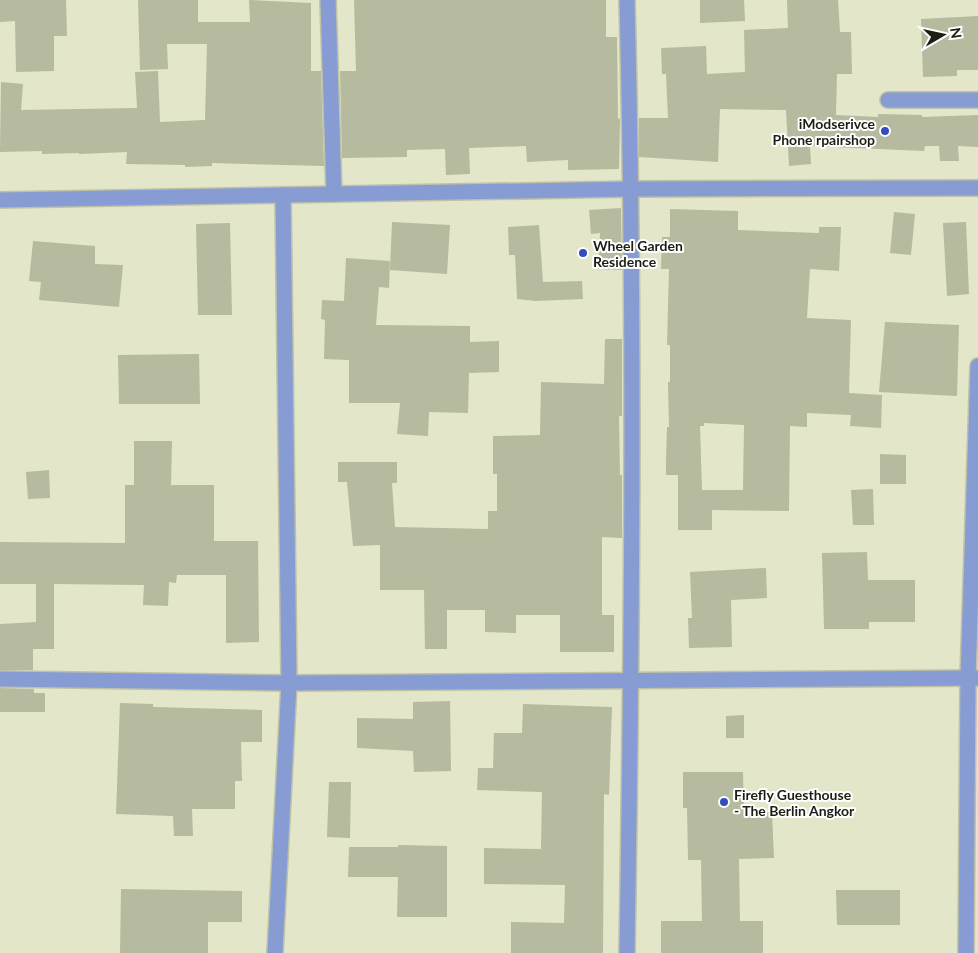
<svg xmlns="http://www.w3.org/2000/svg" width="978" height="953" font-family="Lato,sans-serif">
  <rect width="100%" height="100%" fill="#e3e6c9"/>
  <g fill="#b6ba9e" fill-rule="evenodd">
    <polygon points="0,0 66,0 67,36 54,36 54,71 16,72 15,21 0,22"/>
    <polygon points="138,0 198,0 198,22 250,22 249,0 311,3 311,71 321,71 324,166 212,163 212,166 185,167 185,165 126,164 127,152 79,154 79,153 42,154 42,151 0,152 1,82 23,84 21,110 137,108 135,72 158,71 160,122 205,120 207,44 167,44 168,69 140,70"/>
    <polygon points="354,0 606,0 606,37 617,37 618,118 620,119 619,169 568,170 568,160 527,162 526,146 469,148 470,174 446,175 445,149 407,150 407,157 342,158 340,71 356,71"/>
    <polygon points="700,0 744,0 745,21 700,23"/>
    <polygon points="787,0 838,0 840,32 851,32 852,74 837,74 836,115 878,117 878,114 922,115 922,117 978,115 978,147 958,146 959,161 940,161 939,146 925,146 924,151 810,146 811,164 789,166 786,110 720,109 718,162 639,157 639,118 668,118 666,74 662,74 661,48 706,46 707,74 745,72 744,30 788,28"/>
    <polygon points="978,16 978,70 957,70 957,76 923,77 921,19"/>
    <polygon points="621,208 622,270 598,269 600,233 591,234 589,210"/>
    <path d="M670,209L738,211V230L819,233V227H841L839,271L810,269L807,318L851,320L849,393L882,395L881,428L850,426L851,415L807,413V427L790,426L789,511L712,510V530H678V475H666V462L667,427H669L668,382H670V345H667L669,269H661L662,237H670ZM704,423L744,425L743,490H702L700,426H704Z"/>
    <polygon points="894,212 915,214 911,255 890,253"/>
    <polygon points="392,222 450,225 447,274 390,270"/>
    <polygon points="966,222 969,294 947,296 943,223"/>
    <polygon points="230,223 232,315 198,315 196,224"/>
    <polygon points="539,225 543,282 582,281 583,299 535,301 517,299 515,255 509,255 508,227"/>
    <polygon points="33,241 95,246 95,264 123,265 119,307 39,300 41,282 29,281"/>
    <polygon points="346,258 390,261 389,288 379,287 376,325 470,326 470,342 499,341 499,372 469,373 468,413 429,412 428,436 397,434 400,403 349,403 349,360 324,359 325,320 321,319 322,300 344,301"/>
    <polygon points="885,322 959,325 957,396 879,392"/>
    <polygon points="605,339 622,339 622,416 619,416 620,475 622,475 622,538 602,537 602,615 614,615 614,652 560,652 560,615 516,615 516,633 485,632 485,610 447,610 447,649 425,649 424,590 380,590 380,545 353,546 347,482 338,482 338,462 397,462 397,483 392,483 395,527 488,529 488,511 497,511 497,474 493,474 493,436 540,435 541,382 604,384"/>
    <polygon points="199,354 200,404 119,404 118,355"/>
    <polygon points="134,441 172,441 171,485 214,485 214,541 258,541 259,642 226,643 226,575 177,575 176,583 169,582 168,606 143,605 144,585 54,584 54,649 33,649 33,670 0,670 0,624 36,622 36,584 0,584 0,542 125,543 125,485 134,485"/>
    <polygon points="880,454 906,455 906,484 880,484"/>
    <polygon points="49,470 50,498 28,499 26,472"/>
    <polygon points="873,489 874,525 853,525 851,490"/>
    <polygon points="867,552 868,580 915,580 915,622 869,622 869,629 824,629 822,553"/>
    <polygon points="766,568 767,598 731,600 732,647 689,648 688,618 692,618 690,572"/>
    <polygon points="0,688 34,689 34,693 45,693 45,712 0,712"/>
    <polygon points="450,701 451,771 414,772 413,751 357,748 357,718 413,719 413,702"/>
    <polygon points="120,703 153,704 153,707 262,710 262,742 241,742 242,781 235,781 235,809 192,809 193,836 174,836 173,816 116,814"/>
    <polygon points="523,704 612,707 609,795 604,794 603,953 511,953 511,922 564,923 565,885 484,884 484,848 541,849 542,792 477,790 478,768 493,768 494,733 522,733"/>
    <polygon points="744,715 744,738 726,738 726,716"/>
    <polygon points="683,772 743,772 744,813 772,812 774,858 739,859 740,921 763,921 763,953 661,953 661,921 702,921 701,860 688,860 687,808 683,808"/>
    <polygon points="329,782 351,782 350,838 327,837"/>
    <polygon points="398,845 447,846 447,917 397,917 398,877 348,877 349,847 398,847"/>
    <polygon points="121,889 242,891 242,922 208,922 208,953 120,953"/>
    <polygon points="836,890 900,890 900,925 837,925"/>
  </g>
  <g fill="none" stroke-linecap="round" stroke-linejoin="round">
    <defs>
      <g id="street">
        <polyline points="328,0 334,194"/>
        <polyline points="888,100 978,100"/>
        <polyline points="0,200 632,189 978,188"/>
        <polyline points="0,679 289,683 978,678"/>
        <polyline points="275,953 289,683 283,195"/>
        <path d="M627,953C632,635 635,318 627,0"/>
        <polyline points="966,953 968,678 978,366"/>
      </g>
    </defs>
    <use href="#street" stroke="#bfc2a8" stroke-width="18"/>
    <use href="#street" stroke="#879cd3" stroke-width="15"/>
  </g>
  <g fill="#324dbe" stroke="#fff" stroke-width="2">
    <circle cx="885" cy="131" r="5"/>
    <circle cx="583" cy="253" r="5"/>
    <circle cx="724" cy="802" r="5"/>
  </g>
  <g text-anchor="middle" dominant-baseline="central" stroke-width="4" stroke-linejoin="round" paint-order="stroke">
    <g font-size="14" font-weight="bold" fill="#1c1d13" stroke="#fff" text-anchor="start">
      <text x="875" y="123" text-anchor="end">iModserivce<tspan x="875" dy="16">Phone rpairshop</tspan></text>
      <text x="593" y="245">Wheel Garden<tspan x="593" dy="16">Residence</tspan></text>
      <text x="734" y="794">Firefly Guesthouse<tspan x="734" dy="16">- The Berlin Angkor</tspan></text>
    </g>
  </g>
  <g transform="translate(943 35) rotate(81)" stroke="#ffffff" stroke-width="4" paint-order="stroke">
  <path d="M0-4L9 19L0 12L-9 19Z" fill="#1c1d13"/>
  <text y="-8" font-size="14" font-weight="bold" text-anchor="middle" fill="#1c1d13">N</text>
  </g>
</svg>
